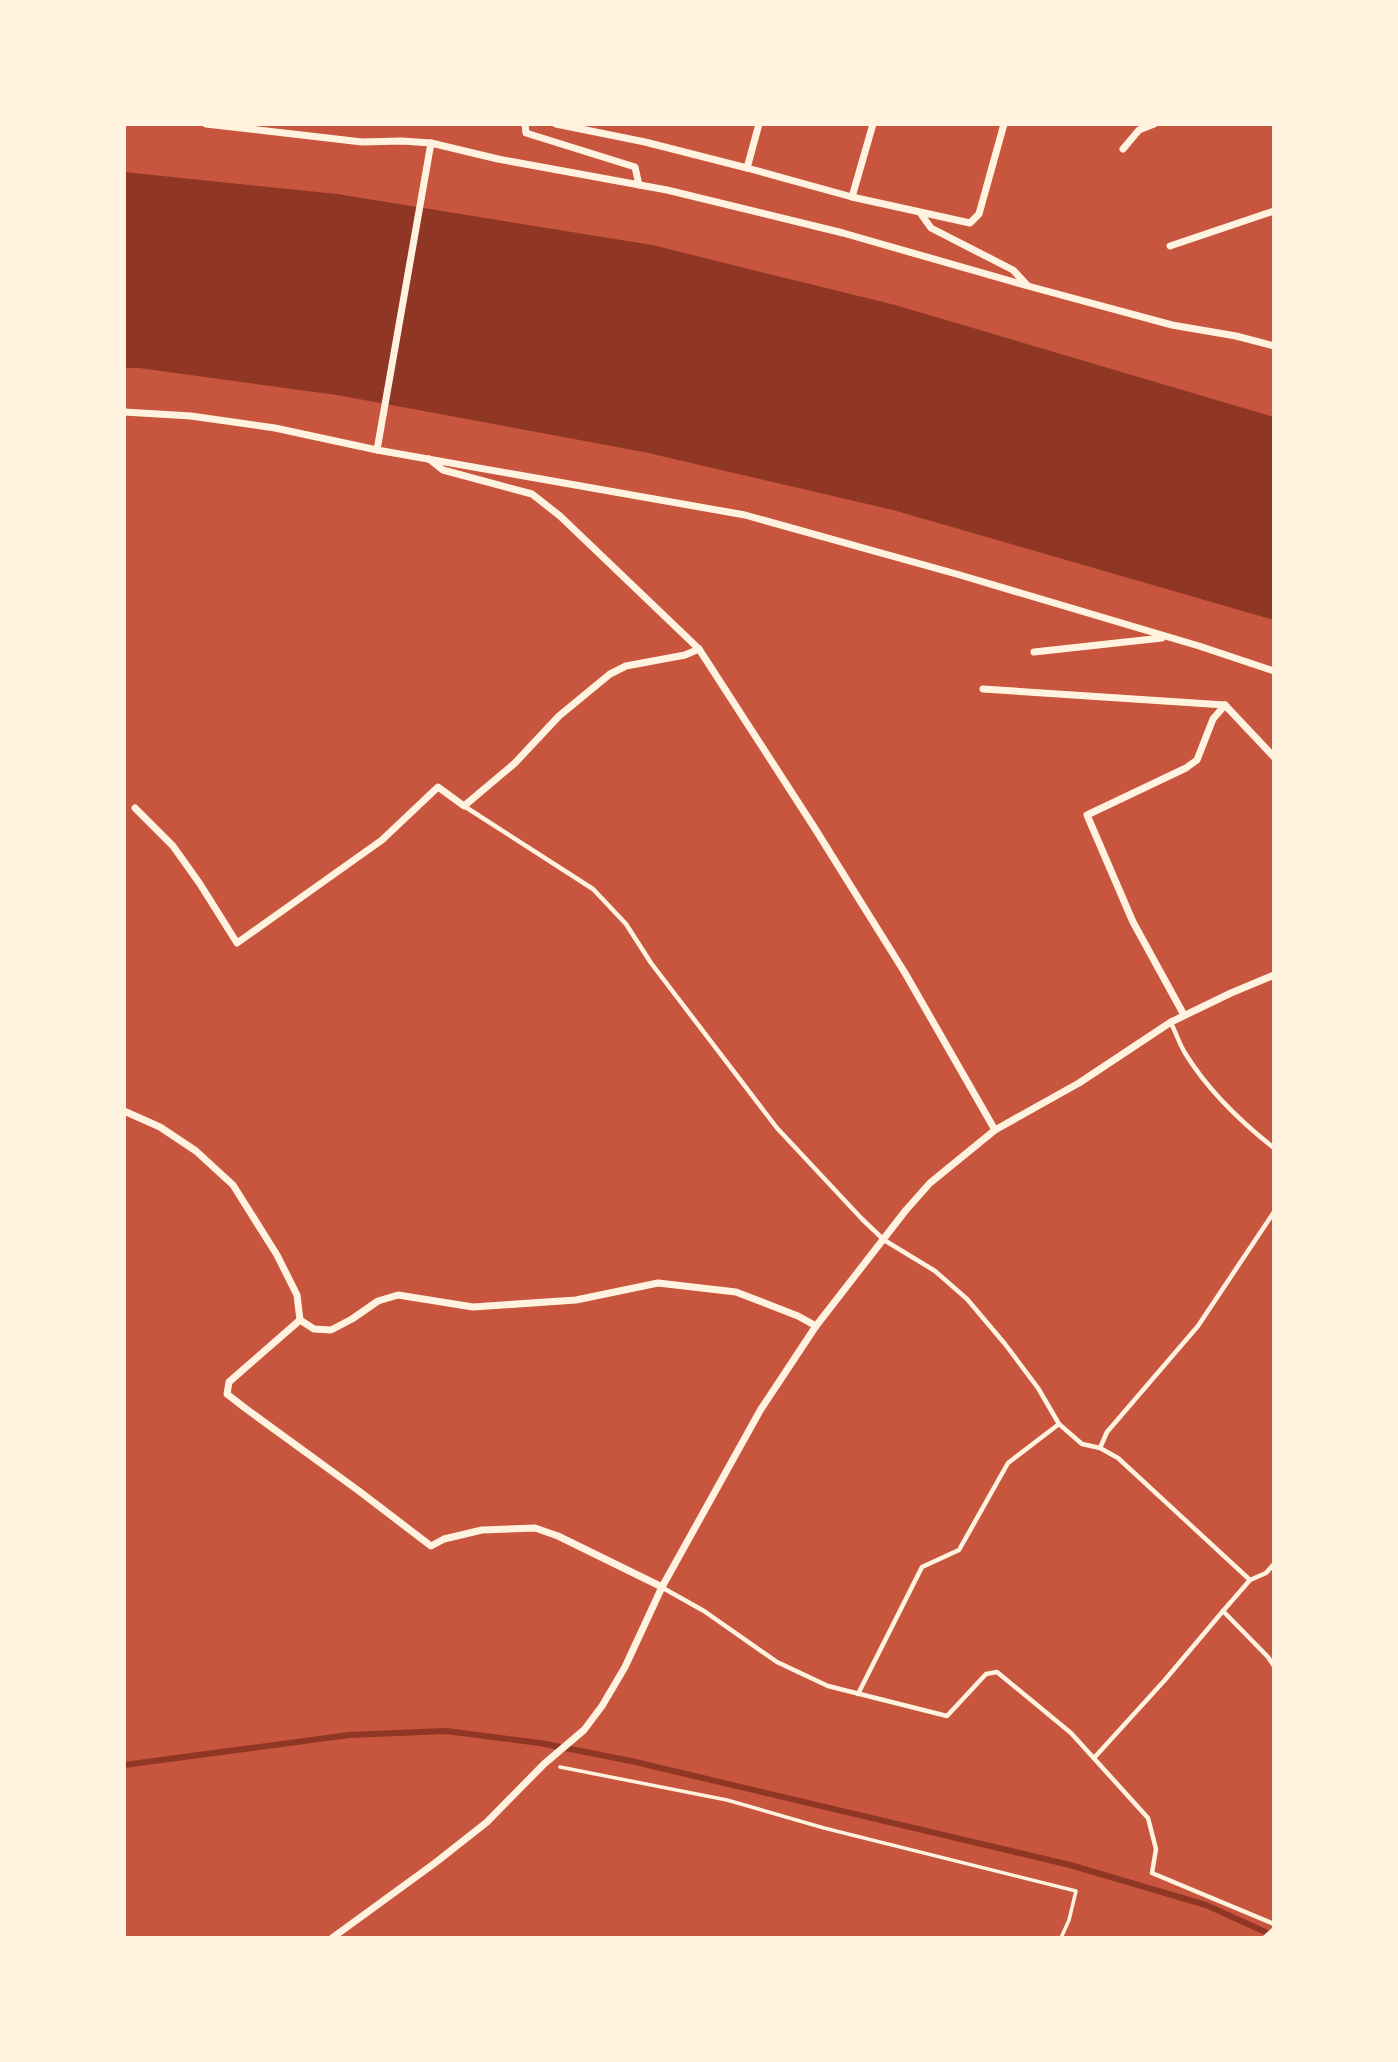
<svg xmlns="http://www.w3.org/2000/svg" width="1398" height="2062" font-family="Roboto,sans-serif">
  <rect width="100%" height="100%" fill="#c8553d"/>
  <polygon fill="#8f3625" points="124,172 337,194 652,245 895,305 1274,417 1274,620 893,510 644,452 337,395 139,368 124,368"/>
  <g fill="none" stroke-linecap="round" stroke-linejoin="round">
    <polyline stroke="#8f3625" stroke-width="6" points="124,1765 349,1735 446,1731 540,1743 631,1761 1070,1865 1206,1905 1272,1935"/>
    <polyline stroke="#fff3e0" stroke-width="3.5" points="560,1767 727,1800 824,1828 1076,1891 1069,1920 1061,1938"/>
    <g stroke="#fff3e0" stroke-width="4.5">
      <polyline points="464,806 593,889 626,924 651,963 777,1128 862,1219 884,1240 935,1271 967,1299 1005,1344 1038,1388 1059,1424 1082,1444 1100,1448 1118,1458 1250,1580 1223,1611 1268,1657 1274,1666"/>
      <path d="M1171,1023C1176,1033 1179,1043 1185,1053C1207,1089 1241,1122 1274,1148"/>
      <polyline points="1100,1448 1107,1432 1198,1326 1274,1212"/>
      <polyline points="1250,1580 1266,1573 1274,1564"/>
      <polyline points="663,1588 704,1611 777,1662 828,1686 947,1716 986,1674 997,1672 1071,1733 1148,1818 1156,1849 1152,1873 1274,1924"/>
      <polyline points="858,1694 922,1567 959,1550 1008,1463 1059,1424"/>
      <polyline points="1094,1758 1164,1681 1223,1611"/>
    </g>
    <g stroke="#fff3e0" stroke-width="7">
      <polyline points="206,124 362,142 402,141 431,143"/>
      <polyline points="525,124 526,133 635,167 639,185"/>
      <polyline points="556,124 645,142 747,168"/>
      <polyline points="759,124 747,168 852,197 970,223 979,214 1004,124"/>
      <polyline points="1123,149 1139,130 1154,124"/>
      <polyline points="852,197 873,124"/>
      <polyline points="921,214 931,228 1013,270 1026,284"/>
      <polyline points="1170,246 1274,211"/>
      <polyline points="124,412 191,416 275,428 377,450 745,515 960,575 1199,646 1274,671"/>
      <polyline points="377,450 431,143 498,159 667,190 843,233 1028,286 1172,325 1236,336 1274,346"/>
      <polyline points="429,459 443,470 532,494 560,516 699,649 814,827 905,973 995,1130"/>
      <polyline points="1034,652 1162,638"/>
      <polyline points="983,689 1225,705 1274,757"/>
      <polyline points="135,808 173,846 200,884 237,943 382,840 438,787 464,806 515,763 559,716 610,674 626,666 685,655 699,649"/>
      <polyline points="1184,1015 1133,922 1087,815 1186,768 1197,760 1213,719 1225,705"/>
      <polyline points="124,1111 160,1127 196,1151 233,1185 277,1255 297,1295 300,1320"/>
      <polyline points="662,1587 558,1536 535,1528 482,1530 444,1539 431,1546 359,1491 245,1408 227,1394 229,1382 300,1320 314,1329 331,1330 352,1319 378,1301 398,1295 473,1307 576,1300 658,1283 736,1292 798,1316 816,1326"/>
      <polyline points="332,1938 435,1863 487,1822 544,1764 584,1730 602,1706 625,1667 662,1587 761,1409 816,1326 906,1210 930,1183 995,1130 1079,1083 1171,1022 1231,993 1274,975"/>
      <polyline points="1266,1938 1274,1931"/>
    </g>
  </g>
  <rect width="1398" height="2062" fill="none" stroke="#fff3e0" stroke-width="252"/>
</svg>
